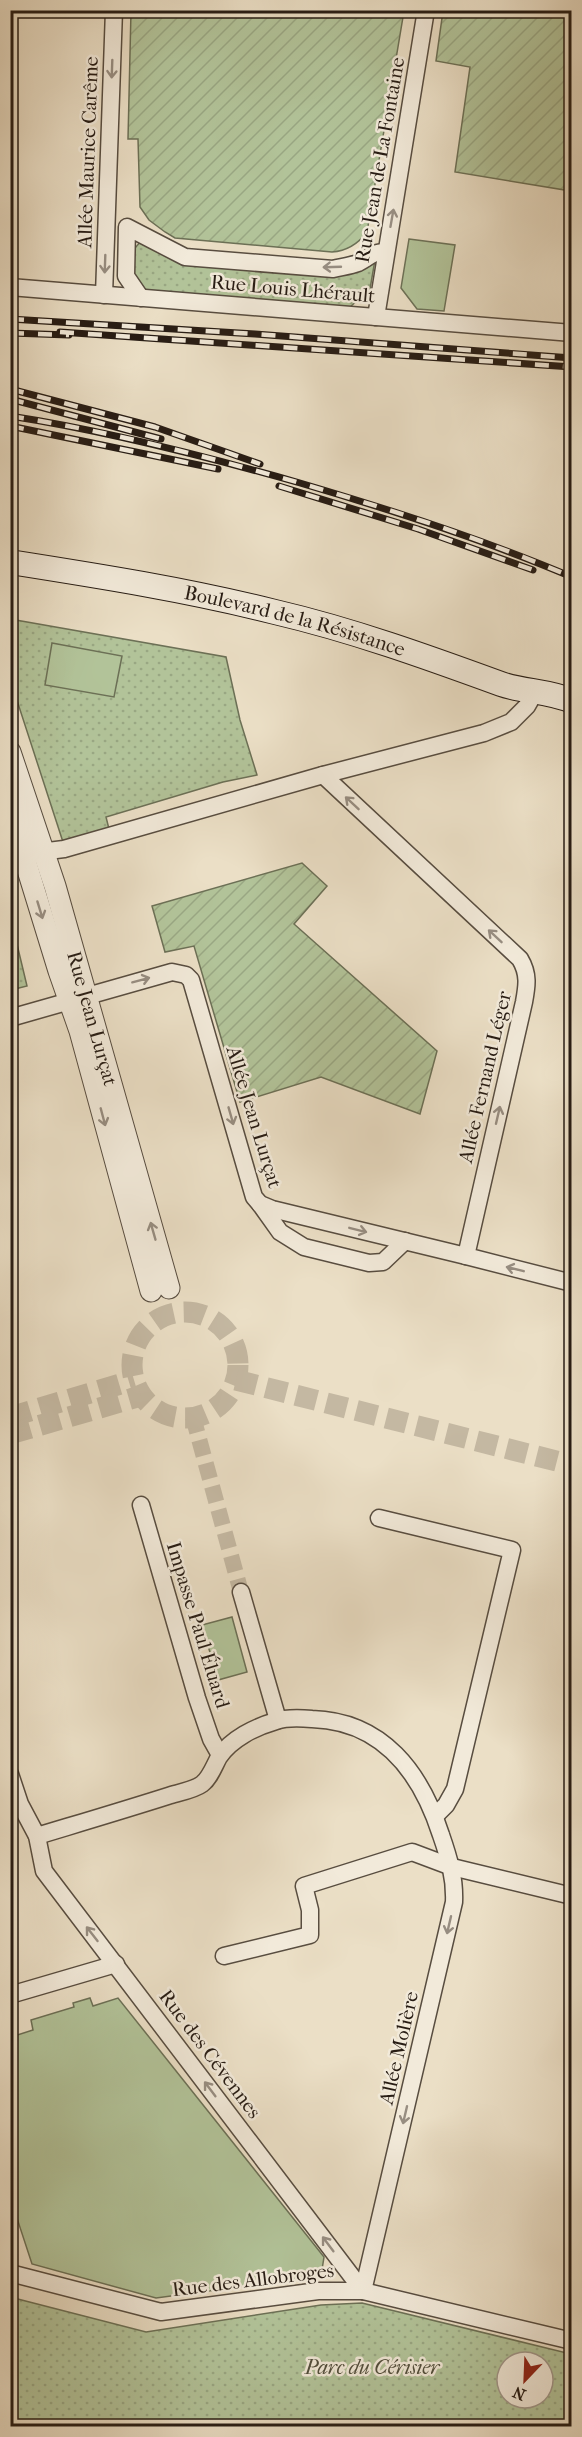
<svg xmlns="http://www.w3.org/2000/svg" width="582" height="2437" font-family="'IM FELL French Canon',serif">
  <defs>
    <pattern id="grass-dots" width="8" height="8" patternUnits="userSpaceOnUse" patternTransform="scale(1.5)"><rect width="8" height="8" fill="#b2c399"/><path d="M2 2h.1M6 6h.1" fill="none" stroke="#99a783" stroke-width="1.8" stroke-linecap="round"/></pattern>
    <pattern id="garden-furrows" width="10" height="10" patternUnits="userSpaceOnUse" patternTransform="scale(1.5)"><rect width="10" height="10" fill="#b2c399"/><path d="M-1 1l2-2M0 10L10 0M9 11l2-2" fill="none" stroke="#99a783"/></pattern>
  </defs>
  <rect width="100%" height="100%" fill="#ebdfc6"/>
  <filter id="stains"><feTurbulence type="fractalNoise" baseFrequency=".00333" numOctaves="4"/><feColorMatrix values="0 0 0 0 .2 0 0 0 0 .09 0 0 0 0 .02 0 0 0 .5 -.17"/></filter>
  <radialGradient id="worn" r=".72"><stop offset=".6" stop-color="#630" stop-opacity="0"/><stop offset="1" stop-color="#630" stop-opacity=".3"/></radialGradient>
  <g fill="url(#grass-dots)" stroke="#6c7056" stroke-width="1.5" fill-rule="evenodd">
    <polygon points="141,241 339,274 375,260 370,289 350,307 141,291 132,276 135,248"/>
    <polygon points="10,619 226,657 240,720 257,775 223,782 106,817 109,829 63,842 11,682"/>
    <polygon points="10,915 27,986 11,990 10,990"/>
    <path d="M10,2297L146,2332L321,2305L362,2303L571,2354V2426H11ZM507,2362H543V2398H507Z"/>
  </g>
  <g fill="url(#garden-furrows)" stroke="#6c7056" stroke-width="1.5">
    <path d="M131,11H404L367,232C358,244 346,251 332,252L175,238L165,232L149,220L140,207L138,139H128Z"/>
    <polygon points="443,11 571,11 571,191 455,172 470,67 436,61"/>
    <polygon points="302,863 327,886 294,924 437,1051 420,1114 321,1077 240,1102 194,946 165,952 152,906"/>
  </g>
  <g fill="#b2c399" stroke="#6c7056" stroke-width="1.5">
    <polygon points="409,239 455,245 444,311 417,309 401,288"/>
    <polygon points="52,643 122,656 114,697 45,685"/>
    <polygon points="232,1617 247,1672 218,1680 202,1625"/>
    <polygon points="90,1998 93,2006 118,1998 324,2257 321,2276 156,2298 32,2264 11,2200 11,2037 33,2030 31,2020 74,2007 73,2003"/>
  </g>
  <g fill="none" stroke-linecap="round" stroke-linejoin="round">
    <polyline stroke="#c4b8a2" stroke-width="16" stroke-dasharray="16 8" stroke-linecap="butt" points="193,1417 241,1592"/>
    <g stroke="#c4b8a2" stroke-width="21" stroke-dasharray="21 10" stroke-linecap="butt">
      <circle cx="185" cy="1365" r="53"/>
      <polyline points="236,1380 572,1465"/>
      <polyline points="10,1417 134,1380"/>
      <polyline points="10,1434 141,1396"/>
    </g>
    <defs>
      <g id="minor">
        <polyline points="10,287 572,333"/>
        <polyline points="104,295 114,10"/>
        <path d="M141,298L126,276L127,227L185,257L333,269C341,267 350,266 358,263C372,256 369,253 386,252"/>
        <polyline points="376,317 426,10"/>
        <path d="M323,775L520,959C529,974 527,986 524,1002L466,1256L572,1283"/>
        <polyline points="32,853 64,849 323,775 484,733 511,722 527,706 535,692"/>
        <polyline points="10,1018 172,972 186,975 191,980 254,1197 260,1204 272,1209 466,1256"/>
        <polyline points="260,1204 280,1232 304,1247 369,1263 383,1262 405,1241"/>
        <polyline points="141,1505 197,1698 211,1739 220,1755"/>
        <polyline points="379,1518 512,1550 455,1789 446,1805 435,1816"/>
        <polyline points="241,1592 278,1720"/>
        <polyline points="10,1774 20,1804 37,1836 44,1871 363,2291"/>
        <path d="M37,1836C80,1823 124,1810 168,1796C177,1793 194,1790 202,1784C210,1778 214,1766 219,1757C231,1739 255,1727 276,1721C287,1717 301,1718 312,1719C383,1721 421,1773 441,1835C449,1858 455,1878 454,1902L363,2291"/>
        <polyline points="224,1956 310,1935 310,1910 304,1886 412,1852 452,1867 572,1896"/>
        <polyline points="10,1995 116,1964"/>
        <polyline points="10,2273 161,2312 318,2291 363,2291 572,2341"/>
      </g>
      <g id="tertiary">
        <path id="s1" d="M10,752L55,886L169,1288"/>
        <polyline points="10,798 23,854 59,971 80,1031 151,1291"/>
      </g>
      <g id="secondary">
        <path id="s2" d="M10,562C99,576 188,590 275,612C352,630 427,657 501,684C524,692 549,691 572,701"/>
      </g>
    </defs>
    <use href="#minor" stroke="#584d40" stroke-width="19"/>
    <use href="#tertiary" stroke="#584d40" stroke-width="23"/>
    <use href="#secondary" stroke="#271c14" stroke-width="26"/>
    <use href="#minor" stroke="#f2eada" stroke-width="16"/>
    <use href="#tertiary" stroke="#f2eada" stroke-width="21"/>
    <use href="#secondary" stroke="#f2eada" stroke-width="24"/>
    <defs>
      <g id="rail">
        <polyline points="10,319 255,334 572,358"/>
        <polyline points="60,332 572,367"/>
        <polyline points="10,333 69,335"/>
        <polyline points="10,389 155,427 260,464"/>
        <polyline points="10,399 161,439"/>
        <path d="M10,416C108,431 205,456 300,483C392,510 483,539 572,577"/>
        <polyline points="10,426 218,469"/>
        <polyline points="279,486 418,529 533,570"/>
      </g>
    </defs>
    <use href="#rail" stroke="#271c14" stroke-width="7"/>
    <use href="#rail" stroke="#f2eada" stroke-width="4.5" stroke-dasharray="14" stroke-linecap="butt"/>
  </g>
  <defs><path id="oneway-shaft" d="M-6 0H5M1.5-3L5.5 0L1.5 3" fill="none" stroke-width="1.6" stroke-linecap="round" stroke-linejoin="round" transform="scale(1.5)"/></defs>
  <g stroke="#978d81">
    <use href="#oneway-shaft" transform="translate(112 69) rotate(92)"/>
    <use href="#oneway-shaft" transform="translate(392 218) rotate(-80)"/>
    <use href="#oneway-shaft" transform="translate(105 264) rotate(92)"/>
    <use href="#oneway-shaft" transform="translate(332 267) rotate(178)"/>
    <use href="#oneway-shaft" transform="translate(352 803) rotate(-137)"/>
    <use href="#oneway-shaft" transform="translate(40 910) rotate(73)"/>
    <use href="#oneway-shaft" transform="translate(495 936) rotate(-137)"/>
    <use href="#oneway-shaft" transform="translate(141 980) rotate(-15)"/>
    <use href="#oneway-shaft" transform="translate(498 1115) rotate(-77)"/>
    <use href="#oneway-shaft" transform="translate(231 1116) rotate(74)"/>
    <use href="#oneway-shaft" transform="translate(103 1117) rotate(75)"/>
    <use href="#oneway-shaft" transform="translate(358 1230) rotate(14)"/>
    <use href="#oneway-shaft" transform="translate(153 1231) rotate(-106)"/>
    <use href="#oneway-shaft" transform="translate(515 1269) rotate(-166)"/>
    <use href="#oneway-shaft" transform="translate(449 1925) rotate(103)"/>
    <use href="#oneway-shaft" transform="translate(92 1934) rotate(-128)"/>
    <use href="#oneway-shaft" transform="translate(210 2089) rotate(-127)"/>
    <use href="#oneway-shaft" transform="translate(405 2115) rotate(103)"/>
    <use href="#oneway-shaft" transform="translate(328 2244) rotate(-127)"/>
  </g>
  <g text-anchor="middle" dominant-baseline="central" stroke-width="5" stroke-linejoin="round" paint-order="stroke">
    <g font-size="20" fill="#271c14" stroke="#f2eada">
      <text transform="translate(88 152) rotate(-88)">Allée Maurice Carême</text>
      <text transform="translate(380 160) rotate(-80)">Rue Jean de La Fontaine</text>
      <text transform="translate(293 289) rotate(5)">Rue Louis Lhérault</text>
      <text stroke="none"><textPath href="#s2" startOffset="291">Boulevard de la Résistance</textPath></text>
      <text stroke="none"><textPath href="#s1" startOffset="279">Rue Jean Lurçat</textPath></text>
      <text transform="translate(485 1077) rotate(-77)">Allée Fernand Léger</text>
      <text transform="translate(254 1117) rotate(73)">Allée Jean Lurçat</text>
      <text transform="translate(198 1625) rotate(73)">Impasse Paul Éluard</text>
      <text transform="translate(399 2048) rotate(-77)">Allée Molière</text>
      <text transform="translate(210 2054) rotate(53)">Rue des Cévennes</text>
      <text transform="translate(253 2280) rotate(-7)">Rue des Allobroges</text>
    </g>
    <g font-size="20" font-style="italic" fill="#514e3c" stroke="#f2eada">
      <text x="372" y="2367">Parc du Cérisier</text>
    </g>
  </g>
  <rect width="582" height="2437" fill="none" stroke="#ebdfc6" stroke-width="36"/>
  <rect x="12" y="12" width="558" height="2413" fill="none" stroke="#271c14" stroke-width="3"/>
  <rect x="18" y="18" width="546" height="2401" fill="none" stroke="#271c14" stroke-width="1.5"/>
  <g transform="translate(525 2380) rotate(203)"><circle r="28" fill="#f2eada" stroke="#a1988b" stroke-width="1.5"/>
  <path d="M0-4.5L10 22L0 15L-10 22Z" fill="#8f2418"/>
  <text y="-9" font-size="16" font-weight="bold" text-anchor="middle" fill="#271c14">N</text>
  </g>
  <rect width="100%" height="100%" filter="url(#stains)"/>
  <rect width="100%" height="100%" fill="url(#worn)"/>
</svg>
